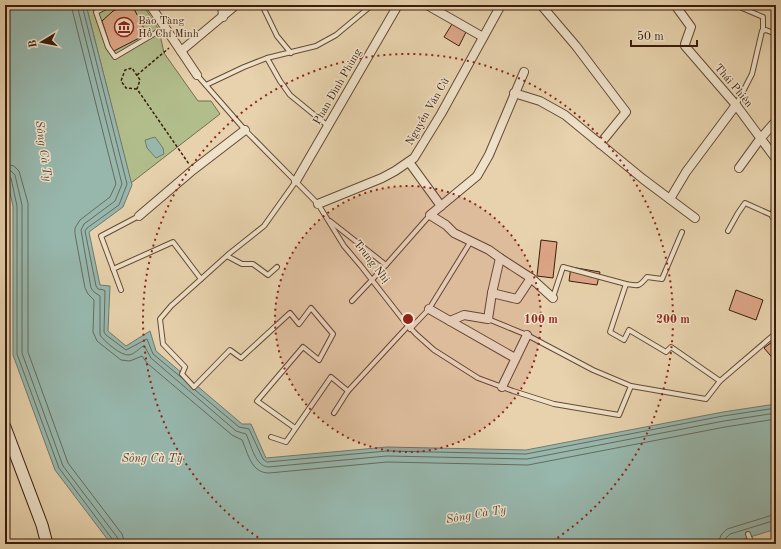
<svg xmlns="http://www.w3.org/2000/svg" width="781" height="549" font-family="'Old Standard TT',serif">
  <rect width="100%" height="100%" fill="#e7d2ad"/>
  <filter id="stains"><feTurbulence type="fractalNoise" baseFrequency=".005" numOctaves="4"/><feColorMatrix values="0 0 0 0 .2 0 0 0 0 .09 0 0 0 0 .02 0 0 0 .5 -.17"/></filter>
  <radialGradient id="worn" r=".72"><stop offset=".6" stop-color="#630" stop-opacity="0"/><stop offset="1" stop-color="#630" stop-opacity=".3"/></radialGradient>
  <polygon fill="#b2bd8c" stroke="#766d4c" points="86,5 143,5 159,30 164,53 198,101 211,101 220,114 131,183"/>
  <g fill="#97b7ad" stroke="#72796d">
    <polygon points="5,5 86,5 132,185 123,207 89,232 100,285 110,286 108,331 126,346 150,331 156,351 242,424 251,424 266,458 387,447 526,450 723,412 776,404 776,529 728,544 111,544 55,470 13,355 13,206 5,171"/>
    <polygon points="155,137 163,148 164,154 156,158 147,148 145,140"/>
  </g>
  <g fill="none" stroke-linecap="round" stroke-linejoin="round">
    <g stroke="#686a5d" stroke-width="1">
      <path d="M71,5L116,184L110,197L80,220L75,228V234L85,288L88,294L94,300L93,332L97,341L121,360L130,361L142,356L147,363L232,435L242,440C248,453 251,473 269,473L387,462L528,465L725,427L776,419"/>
      <path d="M77,5L122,184L115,201L84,224L81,230L91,288L94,292L100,296V335C104,341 121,356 129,355C134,354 139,349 143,346L145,347L151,358L236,431L246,434C251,444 255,466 268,467L387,456L527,459L724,421L776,413"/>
      <polyline points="82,5 127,184 119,205 87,228 85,231 96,286 98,289 104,290 105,291 104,332 106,335 126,350 147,339 153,354 182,378"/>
      <polyline points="5,164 14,166 19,171 28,203 28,352 68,463 122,534 125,544"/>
      <polyline points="5,170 11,171 15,175 22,205 22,353 63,466 117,537 119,544"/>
      <polyline points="5,175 8,175 11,178 17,206 17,354 59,468 113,540 114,544"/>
      <polyline points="195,390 239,427 249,429 263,459 267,462 387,451 526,454 723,416 776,408"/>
      <polyline points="718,544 721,535 727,529 776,514"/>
      <polyline points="724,544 726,538 730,534 776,520"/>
    </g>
  </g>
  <g fill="#dda687" stroke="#3a1d0d">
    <polygon points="126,5 132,5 147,34 112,52 102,21 113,11"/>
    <polygon points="452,24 466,32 459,46 444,37"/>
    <polygon points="541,240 557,242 553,278 537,276"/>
    <polygon points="571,267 600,272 597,285 569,281"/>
    <polygon points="736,290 763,300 756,320 729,310"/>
    <polygon points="776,339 776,362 764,348"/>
  </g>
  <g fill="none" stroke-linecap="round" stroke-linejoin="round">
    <defs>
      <g id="lane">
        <polyline points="110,5 96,12 108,47 115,57 164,28"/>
        <polyline points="262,5 277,36 291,53"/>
        <polyline points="739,5 742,8 763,17 763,30"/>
        <polyline points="267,58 280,81 290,95 328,126"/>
        <polyline points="197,75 245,130 318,204 344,246 361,266 404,321 416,334 434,350 478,378 513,391 554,404 619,415 631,386"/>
        <polyline points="206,85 244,67 267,58 316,46 336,35 372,5"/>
        <polyline points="736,105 752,74 762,31 766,30 776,34"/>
        <polyline points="330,221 386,265"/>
        <polyline points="728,231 738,213 745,203 774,216"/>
        <polyline points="227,256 242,264 253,264 268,275 277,267"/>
        <polyline points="113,269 173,242 201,279"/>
        <path d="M626,284C638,286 639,287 647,277L662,279L682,232"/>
        <polyline points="121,290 101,236 139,216"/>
        <polyline points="553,297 563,267 626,284 610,332 624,340 629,330 666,352 671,347 720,381"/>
        <polyline points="352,301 386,265 430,215"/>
        <polyline points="488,319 527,335 593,370 631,386 706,399 720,381 776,333"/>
        <polyline points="410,329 429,309 471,241"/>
        <polyline points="334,413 348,391 408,326"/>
        <polyline points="295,428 257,401 303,347 319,360 333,334 311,308 299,324 290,313 241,358 230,350 194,387 182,374 185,367 163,344 160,319 171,306 230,253 264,226 296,181"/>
        <polyline points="271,437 286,442 331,377 348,391"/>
        <polyline points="748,534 752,544"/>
      </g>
      <g id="street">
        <polyline points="150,5 197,75"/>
        <polyline points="222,5 223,17"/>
        <polyline points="427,5 483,37"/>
        <polyline points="541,5 576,46 626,112 600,144"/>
        <polyline points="675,5 691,27 685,44 685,46 736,105 776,159"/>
        <polyline points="181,51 236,5"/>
        <polyline points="514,93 540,101 565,115 643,179 695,218"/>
        <polyline points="409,162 441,206"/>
        <polyline points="739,168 760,139 776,121"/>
        <polyline points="296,181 398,5"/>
        <polyline points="670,199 686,172 736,105"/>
        <polyline points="318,204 382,178 395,171 414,158 441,114 501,5"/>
        <polyline points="139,216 193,170 245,130"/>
        <polyline points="774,216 776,209"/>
        <polyline points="500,258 531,278 553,298"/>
        <polyline points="492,293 517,299 531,278"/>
        <polyline points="429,309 515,358"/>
        <polyline points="450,321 464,315 488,319 492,293 500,258 489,250 454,233 446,225 430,215 477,176 489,155 524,72"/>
        <polyline points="502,387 527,335"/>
      </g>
      <polyline id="secondary" points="5,427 42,525 47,544"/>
    </defs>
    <use href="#lane" stroke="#654a35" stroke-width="6"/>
    <use href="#street" stroke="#654a35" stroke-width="10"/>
    <use href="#secondary" stroke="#3a1d0d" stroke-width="13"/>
    <g stroke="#3a1d0d" stroke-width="1.5" stroke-dasharray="3 2" stroke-linecap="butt">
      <polyline points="137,75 169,48"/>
      <polyline points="137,89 126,88 121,81 125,70 132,68 140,80 137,89 189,164"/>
    </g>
    <use href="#lane" stroke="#efe2ca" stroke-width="4"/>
    <use href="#street" stroke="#efe2ca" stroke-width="8"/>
    <use href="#secondary" stroke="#efe2ca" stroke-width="11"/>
  </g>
  <circle cx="408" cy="319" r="133" fill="#8f2418" fill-opacity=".12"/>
  <g fill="none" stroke="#8f2418" stroke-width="2" stroke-dasharray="2 4">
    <circle cx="408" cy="319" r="133"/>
    <path d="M268 544A265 265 0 1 1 548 544"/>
  </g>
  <defs>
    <symbol id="museum-ring" viewBox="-11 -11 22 22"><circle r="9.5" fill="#efe2ca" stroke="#8f2418" stroke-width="1.5"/><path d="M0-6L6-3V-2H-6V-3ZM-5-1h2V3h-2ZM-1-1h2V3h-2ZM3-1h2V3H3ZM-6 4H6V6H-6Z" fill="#8f2418"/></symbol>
  </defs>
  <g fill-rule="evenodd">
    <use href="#museum-ring" x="113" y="16" width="22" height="22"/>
  </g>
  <g text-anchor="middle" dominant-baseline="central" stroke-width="3" stroke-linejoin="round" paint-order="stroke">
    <g font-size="11" fill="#3a1d0d" stroke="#efe2ca" text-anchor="start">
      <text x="138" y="21">Bảo Tàng<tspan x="138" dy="13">Hồ Chí Minh</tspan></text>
    </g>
    <g font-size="11" fill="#3a1d0d" stroke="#efe2ca">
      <text transform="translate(733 86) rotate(50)">Thái Phiên</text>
      <text transform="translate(338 87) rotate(-60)">Phan Đình Phùng</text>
      <text transform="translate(428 112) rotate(-60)">Nguyễn Văn Cừ</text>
      <text transform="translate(371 262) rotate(52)">Trưng Nhị</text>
    </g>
    <g font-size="12" font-style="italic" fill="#564b3d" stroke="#efe2ca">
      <text transform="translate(43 151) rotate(82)">Sông Cà Ty</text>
      <text x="152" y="459">Sông Cà Ty</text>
      <text transform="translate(476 515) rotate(-10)">Sông Cà Ty</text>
    </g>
  </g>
  <circle cx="408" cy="319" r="6" fill="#8f2418" stroke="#efe2ca" stroke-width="2"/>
  <g font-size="12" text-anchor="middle" font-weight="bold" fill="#8f2418" stroke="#efe2ca" stroke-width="3" stroke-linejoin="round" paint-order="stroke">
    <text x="541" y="323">100 m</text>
    <text x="673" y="323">200 m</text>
  </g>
  <rect width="781" height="549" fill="none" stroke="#e7d2ad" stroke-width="20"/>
  <rect x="6" y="6" width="769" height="537" fill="none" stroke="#3a1d0d" stroke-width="2"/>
  <rect x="10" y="10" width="761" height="529" fill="none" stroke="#3a1d0d"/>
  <g transform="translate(42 42) rotate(260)" stroke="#efe2ca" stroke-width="3" paint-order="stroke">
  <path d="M0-3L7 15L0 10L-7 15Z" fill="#3a1d0d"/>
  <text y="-6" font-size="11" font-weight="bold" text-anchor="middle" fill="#3a1d0d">B</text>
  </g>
  <path d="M631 40v6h66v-6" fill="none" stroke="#3a1d0d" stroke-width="2"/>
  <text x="637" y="40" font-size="12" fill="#3a1d0d" stroke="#efe2ca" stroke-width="3" paint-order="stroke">50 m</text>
  <rect width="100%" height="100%" filter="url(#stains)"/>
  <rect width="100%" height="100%" fill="url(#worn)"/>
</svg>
